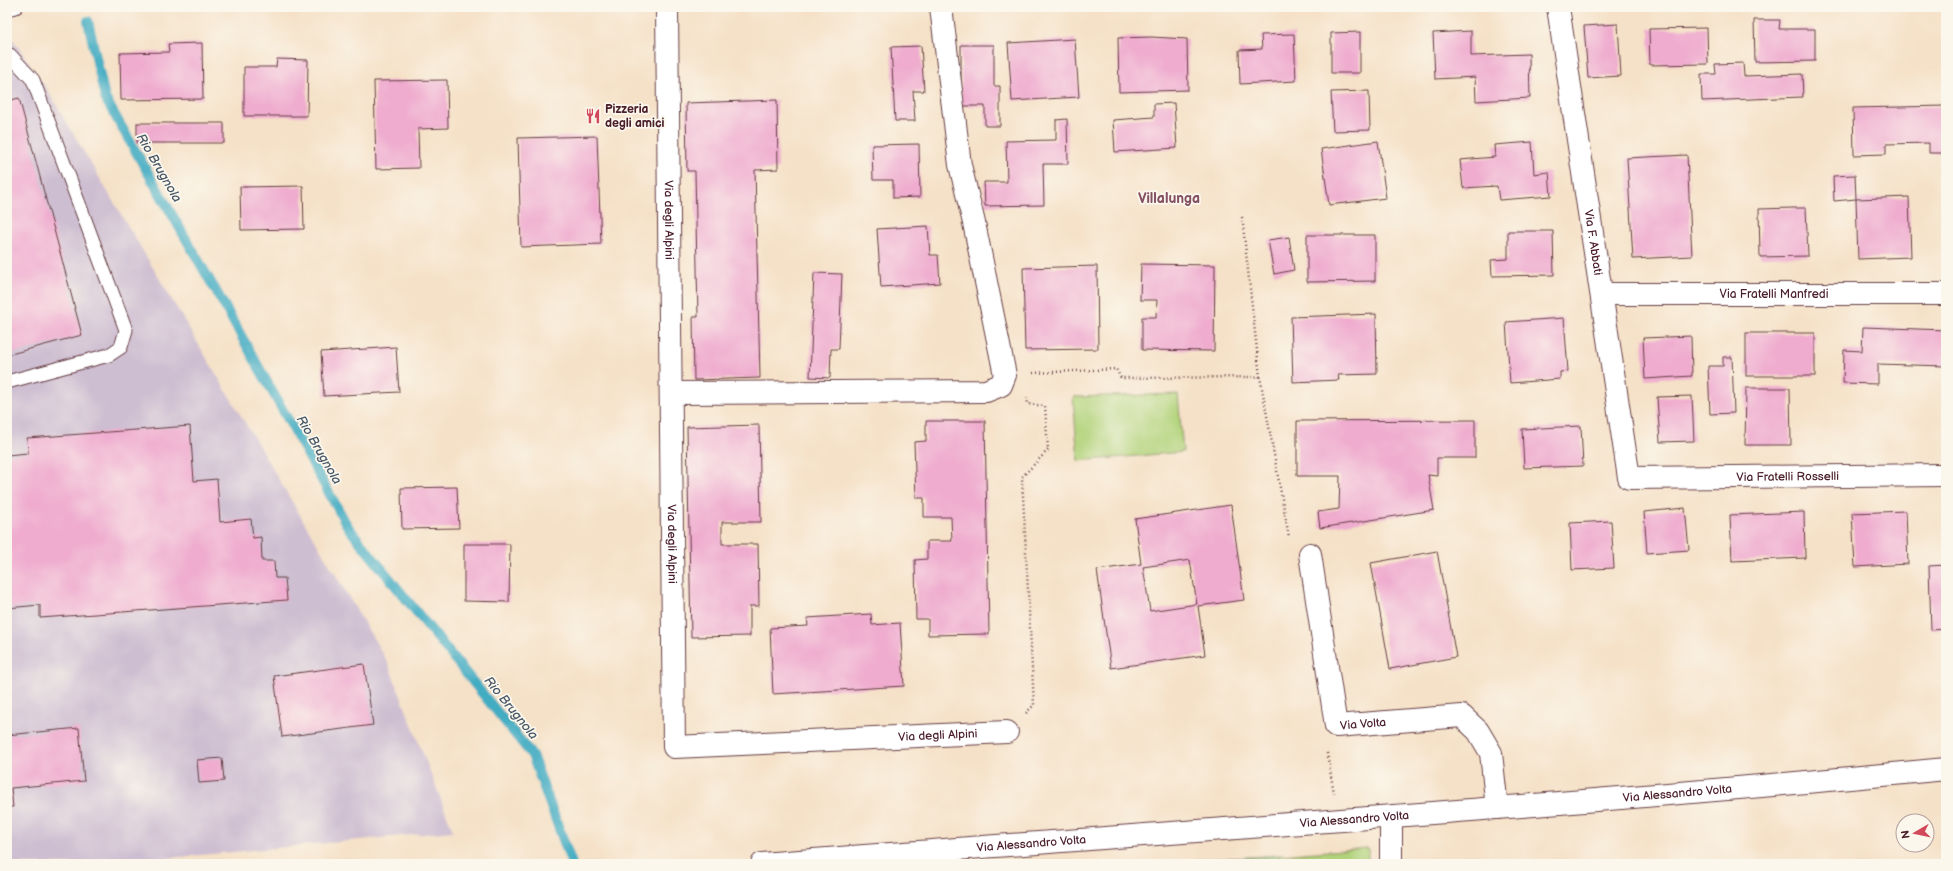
<svg xmlns="http://www.w3.org/2000/svg" width="1953" height="871" font-family="'Balsamiq Sans',sans-serif">
  <rect width="100%" height="100%" fill="#fbf7ec"/>
  <filter id="ink" filterUnits="userSpaceOnUse"><feTurbulence type="fractalNoise" baseFrequency=".025" numOctaves="2"/><feDisplacementMap in="SourceGraphic" scale="8" xChannelSelector="R" yChannelSelector="G"/><feConvolveMatrix kernelMatrix="1 2 1 2 8 2 1 2 1" color-interpolation-filters="sRGB"/></filter>
  <filter id="wash" filterUnits="userSpaceOnUse"><feTurbulence type="fractalNoise" baseFrequency=".012" numOctaves="4" result="noise"/><feDisplacementMap in="SourceGraphic" scale="16" xChannelSelector="R" yChannelSelector="G"/><feGaussianBlur stdDeviation="0.9" result="paint"/><feColorMatrix in="noise" values="0 0 0 0 0 0 0 0 0 0 0 0 0 0 0 0 0 1.4 0 .05"/><feComposite in="paint" operator="in"/></filter>
  <g filter="url(#wash)">
    <rect width="100%" height="100%" fill="#f5e1c7"/>
    <polygon fill="#cebed1" points="7,31 46,88 388,663 453,831 105,864 7,864"/>
    <g fill="#b2d37b" stroke="#7e7953">
      <polygon points="1178,394 1183,452 1078,461 1073,397"/>
      <polygon points="1368,848 1368,864 1281,864 1279,855"/>
    </g>
    <polygon fill="#8db56b" stroke="#6c6a4b" points="1279,855 1281,864 1143,864"/>
    <g fill="none" stroke-linecap="round" stroke-linejoin="round">
      <polyline stroke="#43acc2" stroke-width="10" points="88,21 105,98 224,305 348,527 532,755 572,864"/>
    </g>
    <g id="blocks">
      <g fill="#efaccf" fill-rule="evenodd">
        <polygon points="1754,20 1780,20 1779,29 1815,29 1815,61 1755,62"/>
        <polygon points="1618,24 1621,76 1588,78 1584,26"/>
        <polygon points="1707,28 1708,64 1650,65 1649,29"/>
        <polygon points="1471,31 1471,56 1529,54 1530,98 1476,101 1475,77 1435,79 1433,33"/>
        <polygon points="1360,32 1360,73 1331,73 1331,33"/>
        <polygon points="1294,34 1296,81 1240,84 1239,50 1262,49 1261,35"/>
        <polygon points="1151,37 1187,39 1188,90 1119,92 1118,38"/>
        <polygon points="1075,39 1079,97 1012,101 1008,43"/>
        <polygon points="202,43 203,99 121,100 120,53 169,52 168,44"/>
        <polygon points="961,45 994,45 994,86 1000,86 1000,126 985,126 985,106 961,106"/>
        <polygon points="921,46 924,91 913,91 915,121 895,121 891,47"/>
        <polygon points="277,59 308,60 307,116 244,116 244,67 276,67"/>
        <polygon points="1743,63 1744,76 1802,74 1803,97 1702,101 1701,74 1716,74 1715,64"/>
        <polygon points="447,80 448,128 418,129 419,168 376,169 374,81"/>
        <polygon points="1369,91 1370,130 1333,131 1331,92"/>
        <polygon points="19,98 82,335 7,355 7,101"/>
        <polygon points="777,100 778,169 755,170 760,378 694,380 693,317 698,317 695,171 687,171 686,103"/>
        <polygon points="1174,103 1177,148 1115,152 1113,120 1154,117 1154,104"/>
        <polygon points="1946,106 1946,153 1929,153 1929,143 1886,144 1886,154 1854,155 1853,108"/>
        <polygon points="1067,119 1068,164 1043,164 1044,205 985,206 984,182 1007,182 1006,141 1056,140 1056,120"/>
        <rect x="137" y="123" width="87" height="20"/>
        <polygon points="597,136 601,244 521,247 518,138"/>
        <polygon points="1378,141 1386,198 1329,205 1321,149"/>
        <polygon points="1532,142 1534,174 1549,172 1551,196 1499,200 1497,186 1463,188 1460,160 1495,157 1494,145"/>
        <polygon points="919,144 920,197 893,198 893,180 873,180 872,145"/>
        <polygon points="1687,155 1692,256 1633,259 1627,158"/>
        <polygon points="1855,175 1856,199 1909,197 1911,257 1858,259 1856,199 1834,201 1833,176"/>
        <polygon points="303,186 304,229 241,230 240,187"/>
        <polygon points="1793,208 1806,208 1808,256 1760,257 1759,209"/>
        <polygon points="928,226 930,255 938,255 940,283 881,287 877,229"/>
        <polygon points="1508,231 1553,231 1554,275 1492,276 1491,260 1508,259"/>
        <polygon points="1307,235 1375,235 1375,281 1307,282"/>
        <polygon points="1289,237 1294,270 1274,274 1268,240"/>
        <polygon points="1141,264 1215,265 1214,351 1142,350 1142,317 1156,317 1157,300 1140,300"/>
        <polygon points="1097,266 1098,349 1025,350 1023,268"/>
        <polygon points="814,273 842,274 839,349 831,349 830,378 810,377"/>
        <polygon points="1376,314 1377,374 1338,375 1339,380 1293,382 1291,317"/>
        <polygon points="1564,318 1568,371 1560,372 1560,379 1510,383 1506,322"/>
        <polygon points="1863,327 1946,330 1946,366 1878,364 1878,384 1843,383 1844,350 1862,351"/>
        <rect x="1746" y="333" width="69" height="43"/>
        <polygon points="1691,336 1692,376 1645,379 1643,338"/>
        <polygon points="396,347 399,392 324,396 321,352"/>
        <polygon points="1723,357 1732,357 1734,413 1710,414 1708,366 1723,366"/>
        <polygon points="1746,388 1790,388 1791,445 1745,445"/>
        <polygon points="1692,396 1694,441 1660,442 1657,397"/>
        <polygon points="1475,420 1475,458 1437,458 1437,476 1428,475 1434,510 1320,528 1318,512 1339,509 1340,476 1297,476 1297,421"/>
        <polygon points="926,421 985,421 989,634 928,635 928,619 916,619 915,560 927,559 927,541 952,541 951,517 924,517 924,498 916,498 914,442 926,441"/>
        <polygon points="759,425 761,522 722,522 722,544 758,544 759,606 750,606 750,636 691,637 687,427"/>
        <polygon points="190,426 194,481 217,479 220,522 251,519 253,538 261,537 262,561 274,561 275,578 285,578 287,600 40,618 40,605 7,608 7,455 28,453 27,438"/>
        <polygon points="1581,426 1583,466 1524,468 1522,429"/>
        <polygon points="457,487 459,528 402,529 401,488"/>
        <path d="M1231,505L1244,600L1198,606L1205,655L1111,668L1097,570L1141,564L1135,519ZM1190,560L1197,604L1150,611L1143,567Z"/>
        <polygon points="1685,508 1689,550 1647,553 1644,512"/>
        <polygon points="1906,511 1908,564 1855,567 1852,513"/>
        <polygon points="1804,512 1805,558 1732,561 1730,515"/>
        <polygon points="1611,521 1614,568 1572,570 1570,523"/>
        <polygon points="464,544 510,544 509,602 464,601"/>
        <polygon points="1437,551 1456,657 1390,669 1371,563"/>
        <polygon points="1946,565 1946,629 1931,630 1929,566"/>
        <polygon points="871,614 872,625 900,623 904,686 773,694 770,628 808,626 807,618"/>
        <polygon points="364,664 373,725 282,737 274,676"/>
        <polygon points="79,728 84,781 11,788 13,807 7,807 7,735"/>
        <polygon points="222,758 224,781 199,783 197,760"/>
      </g>
    </g>
  </g>
  <g filter="url(#ink)">
    <use href="#blocks" fill-opacity="0" stroke="#643c42" stroke-width="1"/>
    <g fill="none" stroke-linecap="round" stroke-linejoin="round">
      <defs>
        <g id="service">
          <polyline points="7,9 16,7"/>
          <polyline points="7,55 10,55 33,80 126,330 121,347 109,355 7,382"/>
        </g>
        <g id="minor">
          <path id="s1" d="M667,7L674,747L1007,732"/>
          <path id="s2" d="M1558,7L1629,478L1946,475"/>
          <path id="s3" d="M1602,294H1946"/>
          <polyline points="671,393 986,391 1001,385 1005,375 974,223 960,165 941,7"/>
          <path id="s4" d="M1310,554L1336,726L1462,716L1478,731L1491,753L1497,808"/>
          <polyline points="1391,864 1391,817"/>
        </g>
        <g id="secondary">
          <path id="s5" d="M762,864C1157,833 1552,807 1946,769"/>
        </g>
      </defs>
      <use href="#service" stroke="#643c42" stroke-width="15"/>
      <use href="#minor" stroke="#643c42" stroke-width="24"/>
      <use href="#secondary" stroke="#643c42" stroke-width="24"/>
      <g stroke="#643c42" stroke-width="2.5" stroke-dasharray="1 3" stroke-linecap="butt">
        <polyline points="1242,217 1260,377"/>
        <polyline points="1033,373 1116,369 1121,378 1260,377 1289,537"/>
        <polyline points="1026,713 1034,705 1022,477 1048,450 1045,406 1028,404 1027,398"/>
        <polyline points="1327,753 1334,793"/>
      </g>
      <use href="#service" stroke="#fff" stroke-width="13"/>
      <use href="#minor" stroke="#fff" stroke-width="22"/>
      <use href="#secondary" stroke="#fff" stroke-width="22"/>
    </g>
  </g>
  <defs>
    <symbol id="restaurant-bare" viewBox="-9 -9 18 18"><path d="M-5-6h1v4h1v-4h1v4h1v-4h1v5L-1.5 .5V6h-2V.5L-5-1ZM5-6V6H3V1.5H1.5Q1.5-4 5-6Z" fill="#d1495b" stroke="#fbf7ec" stroke-width="2.5" paint-order="stroke"/></symbol>
  </defs>
  <g fill-rule="evenodd">
    <use href="#restaurant-bare" x="582" y="105" width="22" height="22"/>
  </g>
  <g text-anchor="middle" dominant-baseline="central" stroke-width="3.5" stroke-linejoin="round" paint-order="stroke">
    <g font-size="12" font-weight="bold" fill="#4a1f2b" stroke="#fbf7ec" text-anchor="start">
      <text x="605" y="109">Pizzeria<tspan x="605" dy="14">degli amici</tspan></text>
    </g>
    <g font-size="12" fill="#4a1f2b" stroke="#fbf7ec">
      <text stroke="none"><textPath href="#s1" startOffset="213">Via degli Alpini</textPath></text>
      <text stroke="none"><textPath href="#s2" startOffset="238">Via F. Abbati</textPath></text>
      <text stroke="none"><textPath href="#s3" startOffset="172">Via Fratelli Manfredi</textPath></text>
      <text stroke="none"><textPath href="#s2" startOffset="635">Via Fratelli Rosselli</textPath></text>
      <text stroke="none"><textPath href="#s1" startOffset="537">Via degli Alpini</textPath></text>
      <text stroke="none"><textPath href="#s4" startOffset="201">Via Volta</textPath></text>
      <text stroke="none"><textPath href="#s1" startOffset="1004">Via degli Alpini</textPath></text>
      <text stroke="none"><textPath href="#s5" startOffset="918">Via Alessandro Volta</textPath></text>
      <text stroke="none"><textPath href="#s5" startOffset="594">Via Alessandro Volta</textPath></text>
      <text stroke="none"><textPath href="#s5" startOffset="270">Via Alessandro Volta</textPath></text>
    </g>
    <g font-size="13" font-style="italic" fill="#475767" stroke="#fbf7ec">
      <text transform="translate(159 168) rotate(60)">Rio Brugnola</text>
      <text transform="translate(319 450) rotate(60)">Rio Brugnola</text>
      <text transform="translate(511 708) rotate(51)">Rio Brugnola</text>
    </g>
    <g font-size="14" font-weight="bold" fill="#845064" stroke="#fbf7ec">
      <text x="1169" y="198">Villalunga</text>
    </g>
  </g>
  <rect width="1953" height="871" fill="none" stroke="#fbf7ec" stroke-width="24"/>
  <g transform="translate(1915 833) rotate(261)"><circle r="19" fill="#fbf7ec" stroke="#b4a19f"/>
  <path d="M0-3L7 15L0 10L-7 15Z" fill="#d1495b"/>
  <text y="-6" font-size="11" font-weight="bold" text-anchor="middle" fill="#4a1f2b">N</text>
  </g>
</svg>
